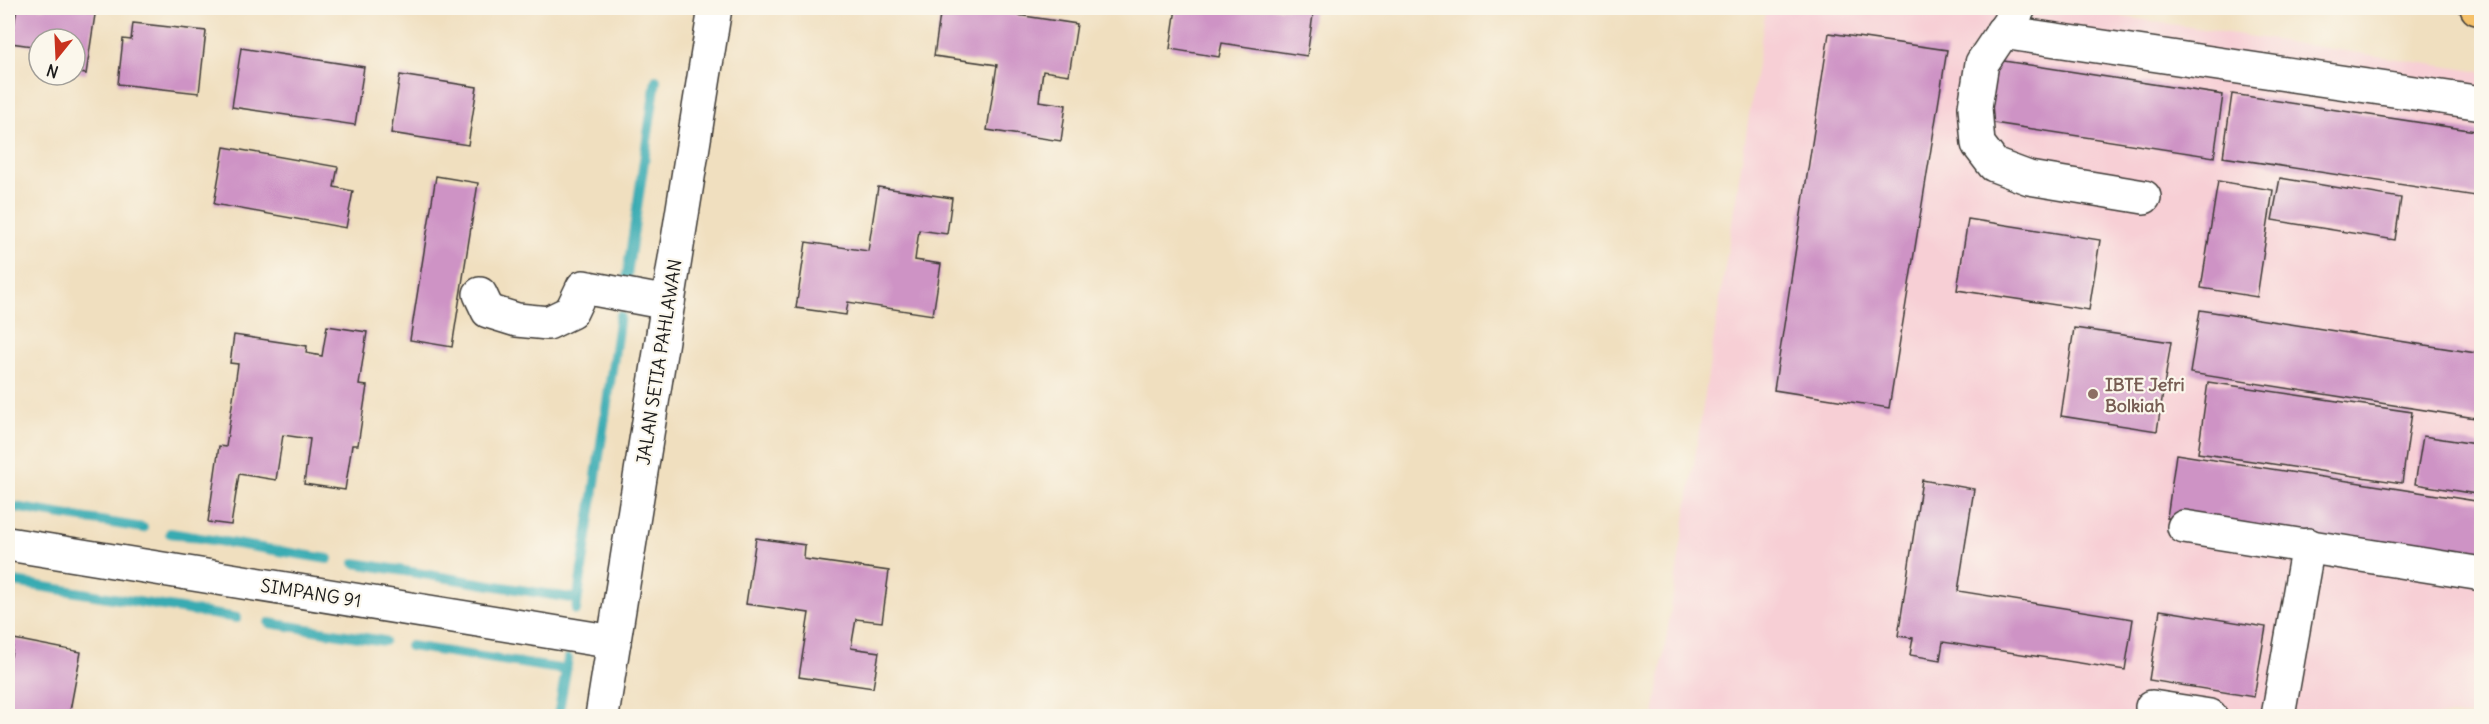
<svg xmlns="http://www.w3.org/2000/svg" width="2489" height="724" font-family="Delius,sans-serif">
  <rect width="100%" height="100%" fill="#fbf7ec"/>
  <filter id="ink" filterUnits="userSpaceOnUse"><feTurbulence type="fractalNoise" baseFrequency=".0167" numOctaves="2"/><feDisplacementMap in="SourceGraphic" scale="12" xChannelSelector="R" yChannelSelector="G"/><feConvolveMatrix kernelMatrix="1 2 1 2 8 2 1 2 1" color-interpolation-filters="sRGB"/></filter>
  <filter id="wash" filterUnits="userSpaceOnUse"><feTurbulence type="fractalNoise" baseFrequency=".008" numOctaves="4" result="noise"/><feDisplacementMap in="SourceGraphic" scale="24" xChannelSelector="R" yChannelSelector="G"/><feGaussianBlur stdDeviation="1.35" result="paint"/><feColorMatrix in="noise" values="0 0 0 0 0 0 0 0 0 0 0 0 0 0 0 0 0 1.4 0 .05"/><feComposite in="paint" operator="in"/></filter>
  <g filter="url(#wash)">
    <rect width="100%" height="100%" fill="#f0dfbf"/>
    <polygon fill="#f7cfd5" points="1766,8 2066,8 2481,72 2481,716 1654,716"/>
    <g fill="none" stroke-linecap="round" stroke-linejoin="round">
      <g stroke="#39abb2" stroke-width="10">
        <polyline points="627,276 656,80"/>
        <polyline points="8,506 143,528"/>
        <polyline points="170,533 328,559"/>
        <polyline points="355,563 577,599"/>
        <polyline points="8,581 237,618"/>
        <polyline points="576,610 620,316"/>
        <polyline points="269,623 384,641"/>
        <polyline points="410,646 566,670"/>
        <polyline points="558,716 568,659"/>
      </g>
    </g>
    <g id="blocks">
      <g fill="#ce93c5">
        <polygon points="17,8 96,8 86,74 75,72 75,39 39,39 39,47 11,43"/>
        <polygon points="941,8 992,8 991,11 1077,24 1069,75 1043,71 1039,101 1066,105 1061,141 987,130 997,65 934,56"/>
        <polygon points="1176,8 1314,8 1307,56 1222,43 1219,57 1170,49"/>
        <polygon points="133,23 206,31 199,93 118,84 123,39 131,40"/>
        <polygon points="1829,33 1947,50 1889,408 1774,390"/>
        <polygon points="241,48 364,67 355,125 232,107"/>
        <polygon points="1991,59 2223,95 2214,157 1981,121"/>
        <polygon points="400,75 477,87 468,145 391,133"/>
        <polygon points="2232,94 2482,132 2482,197 2223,157"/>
        <polygon points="224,147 338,167 334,187 353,191 346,228 214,204"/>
        <polygon points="436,176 478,183 452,347 410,340"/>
        <polygon points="2280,178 2401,198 2395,240 2272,220"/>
        <polygon points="2218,181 2273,190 2257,297 2201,288"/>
        <polygon points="878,187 952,198 947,234 919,230 915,260 941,264 933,315 848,302 846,315 796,308 806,242 868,251"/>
        <polygon points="1968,219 2100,240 2089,310 1957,290"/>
        <polygon points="2200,310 2482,354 2482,419 2190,373"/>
        <polygon points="327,326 367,332 359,385 367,386 358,445 352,445 345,490 304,484 310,439 283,435 276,480 239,474 231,525 208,522 219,446 226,447 238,364 230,363 234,335 307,346 306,353 322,356"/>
        <polygon points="2074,328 2171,342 2157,431 2061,416"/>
        <polygon points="2208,382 2412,412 2402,483 2198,453"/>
        <polygon points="2423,436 2482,445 2482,495 2415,484"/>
        <polygon points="2176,454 2482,502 2482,567 2167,518"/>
        <polygon points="1922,480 1974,489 1958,591 2133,619 2125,670 1943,642 1940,660 1910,655 1913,638 1898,636"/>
        <polygon points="756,538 805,545 804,559 889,571 882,622 856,619 851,648 879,652 873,688 799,677 809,613 746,604"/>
        <polygon points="2160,610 2266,627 2254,697 2149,680"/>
        <polygon points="14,639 81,652 69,716 8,716 8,655 11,656"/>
      </g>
    </g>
  </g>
  <g filter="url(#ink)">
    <use href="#blocks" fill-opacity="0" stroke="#3c3934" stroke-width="1.5"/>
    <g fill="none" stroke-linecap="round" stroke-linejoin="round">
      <defs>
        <g id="minor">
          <polyline points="2019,8 1982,63 1975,107 1978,144 1994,165 2029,178 2144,197"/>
          <polyline points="2002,32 2482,103"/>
          <polyline points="480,294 488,311 517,320 548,323 571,312 583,287 668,303"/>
          <polyline points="2184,527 2482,574"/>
          <polyline points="8,544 614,642"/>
          <polyline points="2152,707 2210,716"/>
          <polyline points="602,716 715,8"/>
          <polyline points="2278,716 2308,545"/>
        </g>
        <polyline id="major" points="2477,8 2482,8"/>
      </defs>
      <use href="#minor" stroke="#3c3934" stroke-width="36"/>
      <use href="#major" stroke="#3c3934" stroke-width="36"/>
      <use href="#minor" stroke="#fff" stroke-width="33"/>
      <use href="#major" stroke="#f5c16b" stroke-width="33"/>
    </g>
  </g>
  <circle fill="#8d6e63" stroke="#fbf7ec" stroke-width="2" cx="2093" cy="394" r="6"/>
  <g text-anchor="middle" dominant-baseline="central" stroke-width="4.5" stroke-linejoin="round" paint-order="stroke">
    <g font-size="18" fill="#1c1c1c" stroke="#fbf7ec">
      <text transform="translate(659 362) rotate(-81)">JALAN SETIA PAHLAWAN</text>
      <text transform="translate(311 593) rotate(9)">SIMPANG 91</text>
    </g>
    <g font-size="18" font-weight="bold" fill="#785e54" stroke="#fbf7ec" text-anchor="start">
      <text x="2105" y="384">IBTE Jefri<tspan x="2105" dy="21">Bolkiah</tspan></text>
    </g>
  </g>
  <rect width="2489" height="724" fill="none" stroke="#fbf7ec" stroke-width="30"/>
  <g transform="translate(57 57) rotate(198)"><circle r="28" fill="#fbf7ec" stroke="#a29f99" stroke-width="1.5"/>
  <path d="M0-4.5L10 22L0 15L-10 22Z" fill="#c8321e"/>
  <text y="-9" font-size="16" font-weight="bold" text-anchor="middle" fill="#1c1c1c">N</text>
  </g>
</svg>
